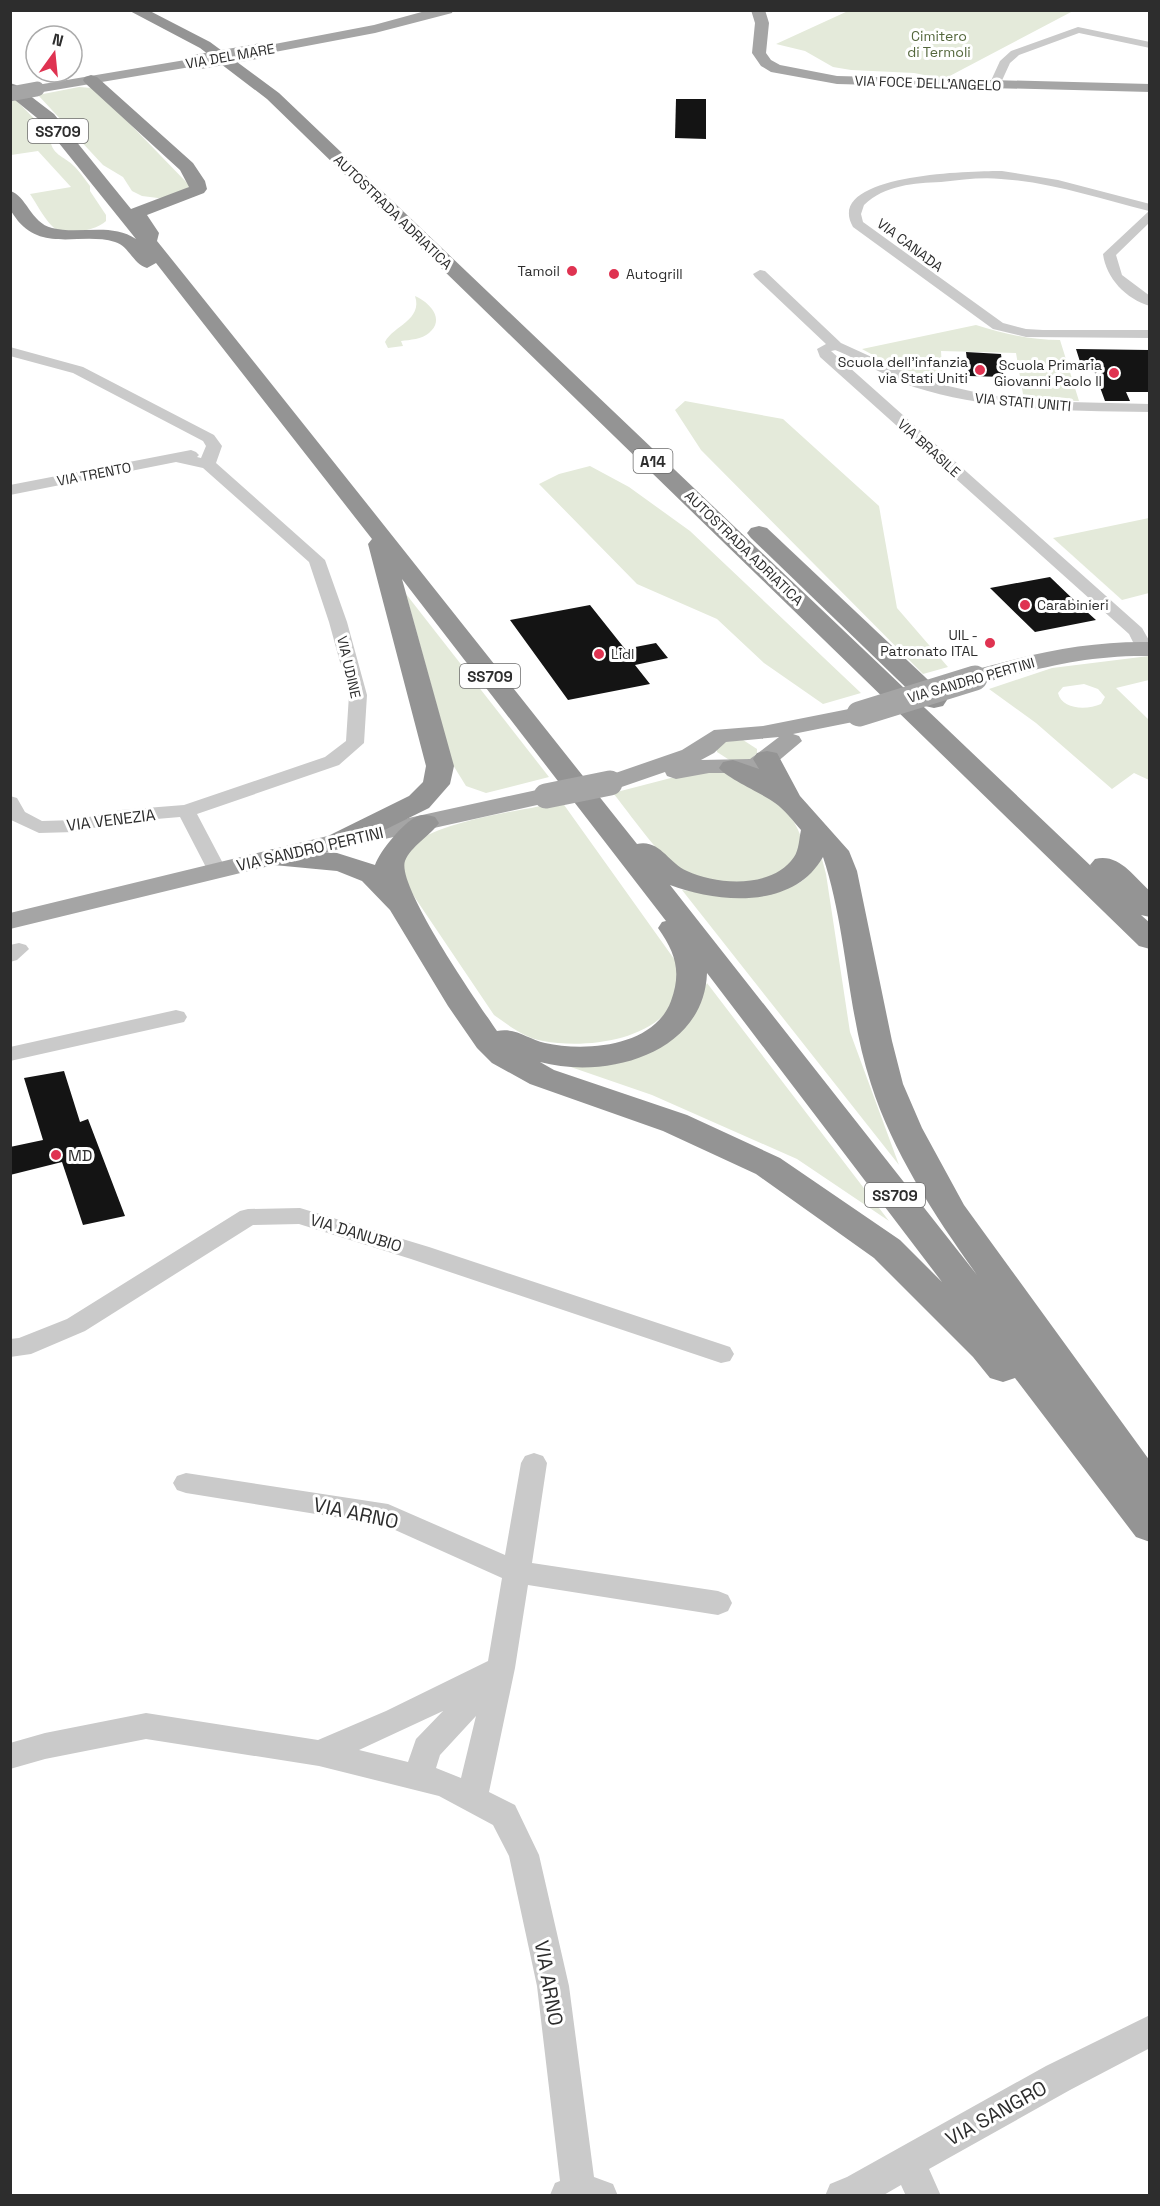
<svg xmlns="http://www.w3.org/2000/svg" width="1160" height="2206" font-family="'Space Grotesk',sans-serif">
  <rect width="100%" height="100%" fill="#fff"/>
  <g fill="#e4eada" fill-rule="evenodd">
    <polygon points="848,11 1073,11 944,79 914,73 851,70 833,67 805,51 776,44"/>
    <polygon points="79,87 92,88 100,93 190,186 175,197 158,198 142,196 132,191 123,177 103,165 38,95"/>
    <path d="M15,99L50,135C50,156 64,155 75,167C81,173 85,180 90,186V191L106,215V221C96,231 63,237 52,226C43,217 37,204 30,194L71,187L38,151L11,155L10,100Z"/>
    <path d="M415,296C429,302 446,319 429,333C422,339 410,340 401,341L403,346L388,348L385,342C393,326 423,320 415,296Z"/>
    <path d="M976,325C1005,334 1031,340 1060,340L1079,401L1024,400L1016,353L941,351L943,386L902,371L862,349Z"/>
    <polygon points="685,401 783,419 879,506 897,608 948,667 923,674 701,450 675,410"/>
    <polygon points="590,466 629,487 690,531 861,693 823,704 764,663 717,619 637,584 539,484 559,474"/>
    <polygon points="1149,518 1149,593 1122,600 1053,538"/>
    <polygon points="406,594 549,777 486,793 466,786 453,765"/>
    <path d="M1149,656V680L1116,688L1149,720V780L1134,773L1112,789L1036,723L989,689L1052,668ZM1084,684L1098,689L1105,697L1101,704C1087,710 1062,710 1058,693L1063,687Z"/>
    <polygon points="743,740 757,749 757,753 751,759 731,761 717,752 717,749 723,742"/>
    <path d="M717,771C755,777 801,811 804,852C795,859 785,870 775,875C750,887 703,885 680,870C657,854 631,815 613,793L694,772Z"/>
    <path d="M562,802L677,963C677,972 681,987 678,995C658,1041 586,1049 543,1041C525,1038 508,1025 494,1015L401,877C400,865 403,856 411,847C434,821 526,810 562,802Z"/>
    <path d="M822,859L826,874L850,1032L899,1165L682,890C720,895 763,901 799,883C808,878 815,866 822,859Z"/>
    <polygon points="707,983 889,1221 797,1159 652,1095 533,1054 652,1051 687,1025"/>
  </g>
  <g fill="#141414">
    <polygon points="676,99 706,99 706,139 675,138"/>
    <polygon points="1076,349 1149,350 1149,392 1126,392 1130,401 1105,401 1093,368 1082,368"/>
    <polygon points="966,352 1001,354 1004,377 969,376"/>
    <polygon points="1050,577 1076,602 1096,620 1035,632 990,588"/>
    <polygon points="590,605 625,649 656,643 668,658 635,665 650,684 568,700 510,620"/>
    <polygon points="64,1071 80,1122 88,1119 125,1216 83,1225 62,1162 10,1175 10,1147 43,1140 24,1078"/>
  </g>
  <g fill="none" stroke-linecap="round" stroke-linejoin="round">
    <g fill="#cacaca" fill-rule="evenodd">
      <polygon points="1078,27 1150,42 1150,48 1079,33 1019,55 1010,63 999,87 995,88 989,85 1000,61 1011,51"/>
      <path d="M1002,171L1058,180L1150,204V222L1116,255L1122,275L1150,296V306C1126,299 1106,278 1103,254L1149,211C1100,199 1051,182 1001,179C981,177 961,180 941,182C914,183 885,185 864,205L861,214L863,222L1003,323L1026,329L1043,330H1150V338L1026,337L993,329L853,227C822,173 976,171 1002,171Z"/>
      <path d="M760,270L765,271L841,343L922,380L992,396L1069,402L1150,404V412C1070,411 991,411 914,387C888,378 865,363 840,352C835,350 836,350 831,351L1142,628L1150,642L1147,646H1135L1129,634L820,357L817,349L826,344L755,277L753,274Z"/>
      <polygon points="10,347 83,367 214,435 222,446 216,463 325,560 347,622 367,695 364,743 339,765 197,814 227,871 224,875 210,875 180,817 121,822 75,832 39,833 11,820 10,796 17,798 25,812 42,821 75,820 121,810 184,805 325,757 346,741 349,695 329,622 309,562 203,468 176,462 10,495 10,485 191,450 196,452 199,455 197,457 201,458 206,446 203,441 73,373 10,356"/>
      <polygon points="19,943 26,945 29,949 17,960 10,962 10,945"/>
      <polygon points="176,1010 184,1012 187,1017 184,1022 10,1061 10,1047"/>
      <polygon points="300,1208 429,1247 730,1347 734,1354 730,1361 721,1363 411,1259 299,1224 253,1225 85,1331 31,1354 10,1357 10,1339 19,1338 67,1319 240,1211 248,1209"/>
      <path d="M534,1453L543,1456L547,1463L532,1563L718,1591L728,1595L732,1603L728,1611L718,1615L528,1585L515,1668L489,1792L515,1805L539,1855L569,1986L594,2177L613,2184L618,2196L550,2195L555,2183L560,2181L537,1986L509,1856L493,1825L439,1796L319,1766L146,1739L45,1759L10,1769V1743L45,1733L146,1713L318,1740L386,1711L488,1661L502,1578L384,1525L186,1493L177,1490L173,1483L177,1476L186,1473L388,1504L505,1555L521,1463L525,1456ZM443,1711L416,1739L408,1762L359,1750ZM476,1716L461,1778L436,1768L440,1755Z"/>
      <polygon points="1150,2015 1150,2048 1070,2090 929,2169 941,2196 906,2196 901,2185 882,2196 825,2196 830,2184 847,2177 1046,2066"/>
    </g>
    <g fill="#a5a5a5" fill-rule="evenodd">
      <polygon points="429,10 453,10 452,13 375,33 259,55 252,51 259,47 374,25"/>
      <polygon points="751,10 765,10 769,23 766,53 771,60 780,65 837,76 1150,84 1150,92 837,84 771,72 761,66 752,53 755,23"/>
      <polygon points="197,58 204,62 202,65 37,93 30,89 37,85"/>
      <path d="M1150,642V656C1083,655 1038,669 975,685L967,683L963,678C970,669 986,667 997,664C1047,650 1097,641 1150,642Z"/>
      <path d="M859,707L868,709L871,714L868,719L793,734L799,736L802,741L770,768L762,771L753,773H709L676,779L667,776L665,772L610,791L601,788L597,783L601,778L682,750L714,730L763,726ZM779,737L750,759L701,760L714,753L726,742Z"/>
      <polygon points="546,788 555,791 559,796 555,801 340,849 10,929 10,913 340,833"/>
    </g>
    <g fill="#949494" fill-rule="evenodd">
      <path d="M128,10H148L210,42L279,93L1092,867L1090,865L1095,859C1119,853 1133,876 1150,891V917L1141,915L1150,923V949L1139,946L267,99L200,48Z"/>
      <path d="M91,75L97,77L193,163L205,181L207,189L204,193L147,215L159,233L157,241C318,441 477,643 637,844C660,839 668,863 687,871C717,885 772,889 794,857C799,850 799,839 801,830C793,821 785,810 775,803C763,794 725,777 719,768L723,762L733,760L759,769L753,759L757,753L767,751L777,753L800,796L849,851L857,871L892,1041L903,1084L922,1128L964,1205L1150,1461V1542L1136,1537L1015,1378L1003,1382L990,1378L973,1357L874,1258L756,1174L663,1131L530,1084L492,1063L477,1048L448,1006L390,910L362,881L337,871L263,864L259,858L263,852L273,849L337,853L375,865C380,851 402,824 416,817C422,814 428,815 435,817L439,823C430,836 411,846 405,861C396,886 480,1006 497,1031C515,1027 528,1039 545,1043C585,1052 654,1047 671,1001C682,971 675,952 658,928L662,922L666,921L402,579L454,766L450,784L429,808L350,847L340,850L330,847L326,841L330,835L409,796L423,782L426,766L368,544L372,539L156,263L147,268C133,264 129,246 115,242C82,232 44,252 18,221C16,218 12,213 10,209C9,204 10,196 10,191C26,195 31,223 52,228C79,235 111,222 136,239L42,122L10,96V83L16,85L54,114L131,209L189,187L180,170L85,83L83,80L85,77ZM823,857C847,929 847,1011 871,1084C893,1153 935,1216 977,1275L670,885C718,903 793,910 823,857ZM707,973L942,1282L900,1240L780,1158L687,1115L554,1070L540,1062C606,1080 704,1054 707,973Z"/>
      <polygon points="759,526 767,528 943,694 947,700 943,706 934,708 925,706 751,538 747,533 751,528"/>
    </g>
    <g stroke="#a5a5a5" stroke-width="15">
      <polyline points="197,62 259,51"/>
      <polyline points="10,94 37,89"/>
    </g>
    <g stroke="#a5a5a5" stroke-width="25">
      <polyline points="859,714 975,678"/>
      <polyline points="546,796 610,783"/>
    </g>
  </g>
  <g fill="#df3351" stroke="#fff" stroke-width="2">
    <circle cx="572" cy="271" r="6"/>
    <circle cx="614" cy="274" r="6"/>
    <circle cx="980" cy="370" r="6"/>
    <circle cx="1114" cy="373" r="6"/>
    <circle cx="1025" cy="605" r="6"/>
    <circle cx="990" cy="643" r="6"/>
    <circle cx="599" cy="654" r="6"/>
    <circle cx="56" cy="1155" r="6"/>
  </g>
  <g text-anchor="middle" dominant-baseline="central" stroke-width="6" stroke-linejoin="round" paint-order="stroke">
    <g font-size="14" fill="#54673c" stroke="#fff">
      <text x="939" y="36">Cimitero<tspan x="939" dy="16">di Termoli</tspan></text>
    </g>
    <g font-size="14" fill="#2d2d2d" stroke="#fff">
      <text transform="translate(230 56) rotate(-10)">VIA DEL MARE</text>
      <text transform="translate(928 83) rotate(2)">VIA FOCE DELL'ANGELO</text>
      <text transform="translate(393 212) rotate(44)">AUTOSTRADA ADRIATICA</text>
      <text transform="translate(910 245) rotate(37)">VIA CANADA</text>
      <text transform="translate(1023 402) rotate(5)">VIA STATI UNITI</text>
      <text transform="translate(929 448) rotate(42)">VIA BRASILE</text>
      <text transform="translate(94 474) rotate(-11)">VIA TRENTO</text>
      <text transform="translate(744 548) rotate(44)">AUTOSTRADA ADRIATICA</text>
      <text transform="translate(349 667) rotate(77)">VIA UDINE</text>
      <text transform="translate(971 680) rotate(-16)">VIA SANDRO PERTINI</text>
    </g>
    <g font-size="14" fill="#2d2d2d" stroke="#fff" text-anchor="end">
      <text x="560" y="271">Tamoil</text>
      <text x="626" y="274" text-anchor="start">Autogrill</text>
      <text x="968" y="362">Scuola dell'infanzia<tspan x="968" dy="16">via Stati Uniti</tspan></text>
      <text x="1102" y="365">Scuola Primaria<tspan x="1102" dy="16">Giovanni Paolo II</tspan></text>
      <text x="1037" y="605" text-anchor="start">Carabinieri</text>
      <text x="978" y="635">UIL -<tspan x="978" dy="16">Patronato ITAL</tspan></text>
      <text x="611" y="654" text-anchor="start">Lidl</text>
    </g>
    <g fill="#fff" stroke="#6c6c6c" stroke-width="1.5">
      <rect x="28" y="119" width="60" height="24" rx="4.5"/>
      <rect x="633.5" y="449" width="39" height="24" rx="4.5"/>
      <rect x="460" y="664" width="60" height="24" rx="4.5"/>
      <rect x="865" y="1183" width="60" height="24" rx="4.5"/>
    </g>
    <g font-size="15" font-weight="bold" fill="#2d2d2d">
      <text x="58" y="131">SS709</text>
      <text x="653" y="461">A14</text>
      <text x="490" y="676">SS709</text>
      <text x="895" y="1195">SS709</text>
    </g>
    <g font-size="16" fill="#2d2d2d" stroke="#fff">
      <text transform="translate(111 820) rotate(-7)">VIA VENEZIA</text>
      <text transform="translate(310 849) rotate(-13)">VIA SANDRO PERTINI</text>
      <text transform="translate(356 1233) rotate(17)">VIA DANUBIO</text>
    </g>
    <g font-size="16" fill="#2d2d2d" stroke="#fff" text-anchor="start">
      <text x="68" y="1155">MD</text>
    </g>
    <g font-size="20" fill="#2d2d2d" stroke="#fff">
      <text transform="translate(356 1513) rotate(12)">VIA ARNO</text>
      <text transform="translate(549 1983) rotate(80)">VIA ARNO</text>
      <text transform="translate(996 2113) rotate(-29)">VIA SANGRO</text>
    </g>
  </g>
  <rect width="1160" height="2206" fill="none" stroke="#2d2d2d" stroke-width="24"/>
  <g transform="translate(54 54) rotate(15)"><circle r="28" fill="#ffffff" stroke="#ababab" stroke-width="1.5"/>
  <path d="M0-4.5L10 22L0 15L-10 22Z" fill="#df3351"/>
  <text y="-9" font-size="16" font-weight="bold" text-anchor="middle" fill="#2d2d2d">N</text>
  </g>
</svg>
